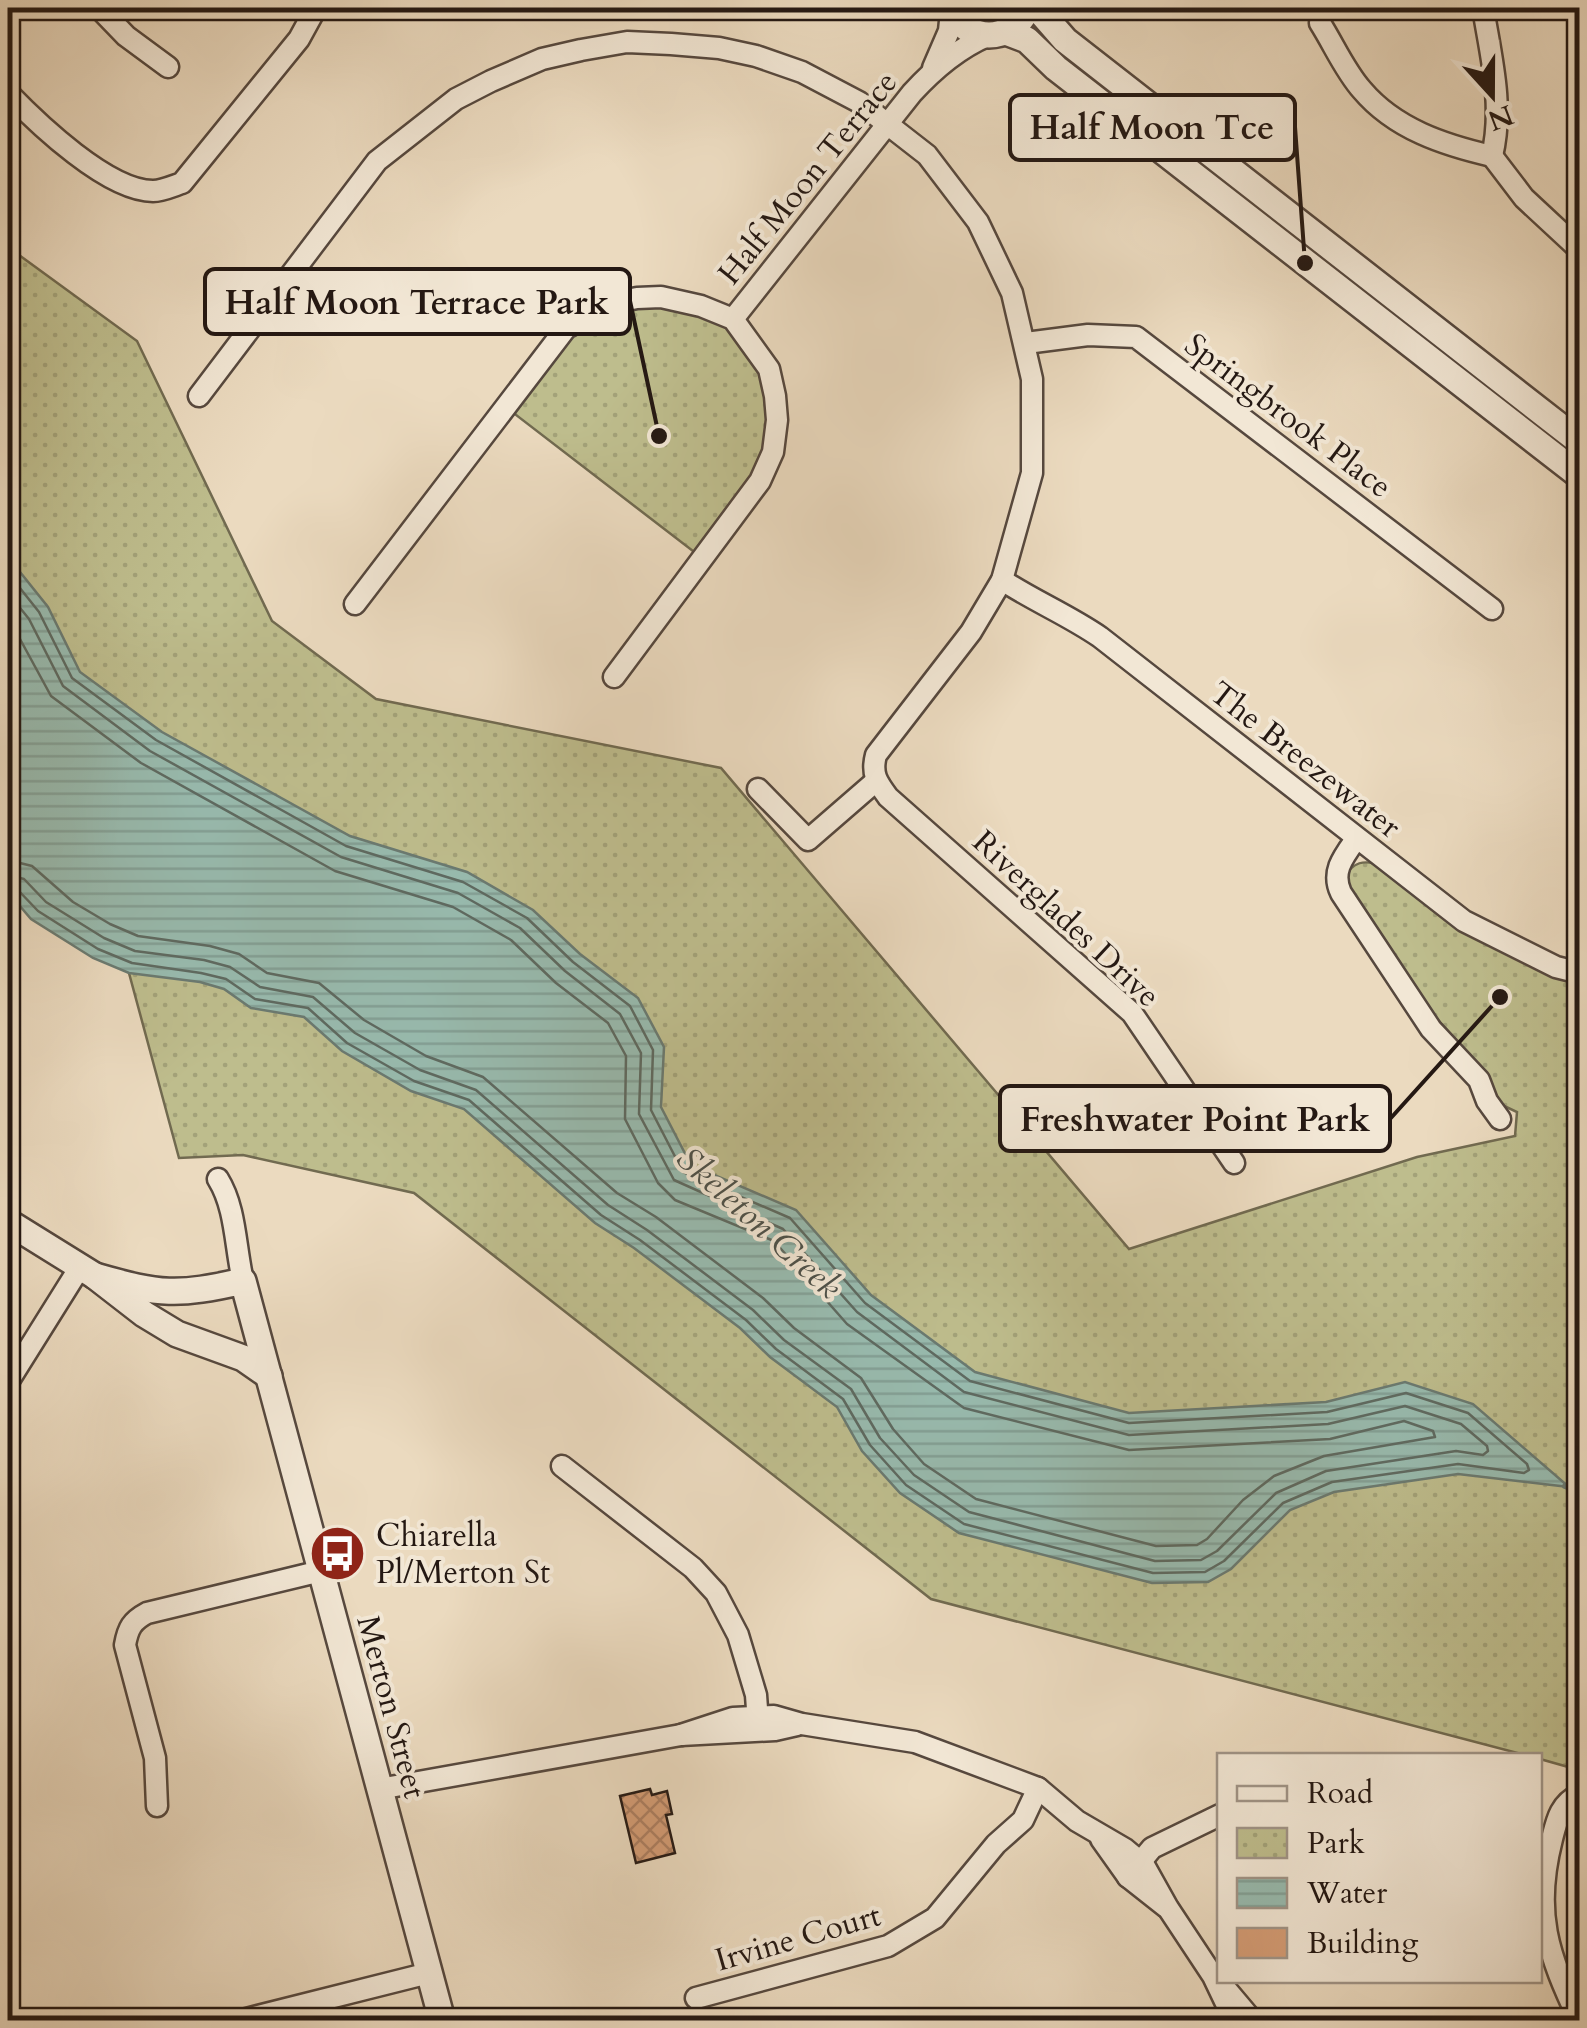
<svg xmlns="http://www.w3.org/2000/svg" width="1587" height="2028" font-family="Cardo,serif">
  <defs>
    <pattern id="park-dots" width="8" height="8" patternUnits="userSpaceOnUse" patternTransform="scale(2.5)"><rect width="8" height="8" fill="#bebd8d"/><path d="M2 2h.1M6 6h.1" fill="none" stroke="#a3a279" stroke-width="1.8" stroke-linecap="round"/></pattern>
    <pattern id="water-rules" width="6" height="5" patternUnits="userSpaceOnUse" patternTransform="scale(2.5)"><rect width="6" height="5" fill="#98bbaf"/><path d="M0 2.5h6" fill="none" stroke="#83a096"/></pattern>
    <pattern id="building-cross-hatch" width="8" height="8" patternUnits="userSpaceOnUse" patternTransform="scale(2.5)"><rect width="8" height="8" fill="#d49c75"/><path d="M0 0l8 8M0 8l8-8" fill="none" stroke="#ac7e5f"/></pattern>
  </defs>
  <rect width="100%" height="100%" fill="#ebdabf"/>
  <filter id="stains"><feTurbulence type="fractalNoise" baseFrequency=".002" numOctaves="4"/><feColorMatrix values="0 0 0 0 .2 0 0 0 0 .09 0 0 0 0 .02 0 0 0 .5 -.17"/></filter>
  <radialGradient id="worn" r=".72"><stop offset=".6" stop-color="#630" stop-opacity="0"/><stop offset="1" stop-color="#630" stop-opacity=".3"/></radialGradient>
  <g fill="url(#park-dots)" stroke="#716a50" stroke-width="2.5">
    <path d="M8,247L137,341L272,621L376,699L721,768L1129,1249L1417,1157L1515,1136L1517,1112L1500,1104L1473,1059L1428,1009L1344,879C1352,861 1365,859 1382,866L1460,926L1579,986V1770L1540,1759V1756L1525,1755L931,1599L414,1193L243,1155L179,1158L129,973L130,823L8,702Z"/>
    <polygon points="637,298 733,319 769,369 773,452 702,558 507,408 566,328"/>
  </g>
  <polygon fill="url(#water-rules)" stroke="#6a7a71" stroke-width="2.5" points="8,557 48,607 80,672 162,732 350,836 467,872 533,910 580,954 638,998 664,1047 661,1107 691,1165 796,1210 871,1295 975,1372 1129,1413 1326,1402 1405,1382 1473,1404 1569,1487 1458,1474 1334,1492 1290,1510 1231,1569 1208,1582 1152,1583 959,1533 900,1493 862,1451 837,1407 770,1357 740,1328 634,1248 595,1223 464,1109 411,1091 342,1051 304,1017 251,1008 224,989 200,982 129,973 93,958 31,919 8,892"/>
  <g fill="none" stroke-linecap="round" stroke-linejoin="round">
    <g stroke="#5e6a61" stroke-width="2.5">
      <polyline points="8,573 39,612 72,678 156,740 346,846 463,882 527,918 573,962 630,1006 653,1050 651,1110 683,1172 790,1218 865,1303 970,1381 1129,1423 1327,1412 1406,1393 1468,1413 1527,1464 1529,1470 1524,1473 1458,1464 1332,1482 1283,1503 1224,1561 1205,1572 1153,1573 964,1524 906,1485 870,1445 843,1399 776,1349 746,1320 640,1240 601,1215 469,1100 414,1081 347,1043 308,1008 255,999 226,979 201,973 132,963 98,949 38,911 17,889 8,887"/>
      <polyline points="8,593 29,619 63,686 150,751 341,857 458,893 520,928 565,971 620,1014 641,1053 639,1114 674,1180 783,1229 857,1312 964,1392 1129,1435 1328,1424 1405,1406 1461,1424 1487,1446 1488,1451 1483,1455 1456,1451 1326,1471 1276,1493 1217,1551 1201,1560 1155,1561 969,1512 914,1475 880,1438 851,1389 784,1340 753,1310 647,1230 608,1205 476,1090 420,1070 355,1033 313,997 260,987 230,967 204,960 135,951 104,938 46,902 24,879 8,875"/>
      <polyline points="8,617 51,696 141,763 335,871 453,907 511,940 556,983 608,1023 626,1056 625,1119 658,1183 675,1200 774,1241 847,1324 964,1408 1129,1450 1330,1439 1404,1421 1433,1431 1435,1437 1324,1456 1274,1476 1243,1500 1207,1539 1197,1545 1156,1546 976,1499 924,1464 893,1429 861,1378 794,1328 763,1298 656,1217 617,1193 483,1077 426,1056 364,1020 319,983 267,973 239,954 210,946 138,936 110,924 73,902 32,866 8,860"/>
    </g>
    <polyline stroke="#6a7a71" stroke-width="6" points="1565,1486 1580,1492"/>
  </g>
  <polygon fill="url(#building-cross-hatch)" stroke="#241813" stroke-width="2.5" points="650,1789 652,1795 667,1791 672,1814 666,1815 675,1853 636,1863 620,1796"/>
  <g fill="none" stroke-linecap="round" stroke-linejoin="round">
    <defs>
      <g id="minor">
        <polyline points="99,8 126,36 168,67"/>
        <path d="M1320,23C1334,45 1345,71 1362,90C1395,129 1444,145 1492,156C1504,106 1491,57 1483,8"/>
        <polyline points="933,68 949,31 951,11"/>
        <path d="M8,93C38,124 108,191 153,191C162,191 173,186 182,183L299,39L316,8"/>
        <polyline points="1492,156 1524,198 1580,250"/>
        <path d="M733,319L912,93C934,69 957,49 987,36"/>
        <polyline points="1026,343 1088,335 1136,337 1492,609"/>
        <path d="M199,396L377,161L456,99L491,81L542,59L581,50L627,42L671,44L719,48L756,56L802,72L859,102L927,155L978,222L1012,293L1032,379V473L1002,580L971,632L876,755C871,774 877,782 888,797L1132,1013L1234,1163"/>
        <path d="M1002,580C1034,601 1068,615 1100,637L1464,921L1556,967L1580,973"/>
        <polyline points="355,604 566,328 612,303 637,298 661,297 701,306 733,319 769,369 775,396 777,420 773,452 760,481 614,677"/>
        <polyline points="758,789 808,840 876,781"/>
        <path d="M1356,839C1343,857 1331,872 1341,893L1431,1029L1479,1080L1487,1101L1500,1119"/>
        <path d="M218,1179C236,1208 235,1246 243,1281"/>
        <polyline points="8,1382 80,1267"/>
        <polyline points="562,1466 693,1568 716,1593 738,1635 756,1695 757,1709 753,1727"/>
        <polyline points="681,1735 733,1718 774,1716 802,1724 915,1742 1038,1788 1077,1821 1125,1849 1144,1865 1168,1908 1213,1976 1234,2020"/>
        <polyline points="379,1789 681,1735 775,1730 797,1725"/>
        <path d="M157,1806L155,1758L125,1645C128,1628 132,1621 147,1613L321,1571"/>
        <polyline points="1101,1839 1128,1877 1166,1907"/>
        <polyline points="1128,1877 1152,1848 1220,1815"/>
        <polyline points="1225,1988 1252,2020"/>
        <polyline points="696,1998 888,1946 935,1918 996,1844 1023,1820 1038,1788"/>
        <polyline points="242,2020 429,1973"/>
        <path d="M1579,2020C1548,1954 1533,1913 1552,1839C1557,1819 1560,1804 1580,1794"/>
      </g>
      <g id="tertiary">
        <path d="M950,8C967,44 1011,44 1028,8"/>
        <polyline points="1037,8 1065,40 1580,442"/>
        <polyline points="1006,32 1027,40 1056,68 1580,476"/>
        <polyline points="8,1222 95,1276 144,1314 177,1334 243,1358 269,1376"/>
        <path d="M95,1276C161,1295 177,1296 243,1281L442,2020"/>
      </g>
    </defs>
    <use href="#minor" stroke="#56483e" stroke-width="25"/>
    <use href="#tertiary" stroke="#56483e" stroke-width="30"/>
    <use href="#minor" stroke="#f2e7d5" stroke-width="20"/>
    <use href="#tertiary" stroke="#f2e7d5" stroke-width="25"/>
  </g>
  <defs>
    <symbol id="bus-disc" viewBox="-11 -11 22 22"><circle r="9.5" fill="#8f2418" stroke="#f2e7d5"/><path d="M-5-6H5V4H4V6H2V4H-2V6H-4V4H-5ZM-3.5-4V0h7V-4ZM-3.5 1.2v1.5H-2V1.2ZM2 1.2v1.5H3.5V1.2Z" fill="#fff"/></symbol>
  </defs>
  <g fill-rule="evenodd">
    <use href="#bus-disc" x="306" y="1522" width="63" height="63"/>
  </g>
  <g text-anchor="middle" dominant-baseline="central" stroke-width="8" stroke-linejoin="round" paint-order="stroke">
    <g font-size="32" fill="#241813" stroke="#f2e7d5">
      <text transform="translate(808 178) rotate(-51)">Half Moon Terrace</text>
      <text transform="translate(1288 416) rotate(37)">Springbrook Place</text>
      <text transform="translate(1305 760) rotate(38)">The Breezewater</text>
      <text transform="translate(1066 919) rotate(43)">Riverglades Drive</text>
      <text transform="translate(391 1707) rotate(75)">Merton Street</text>
      <text transform="translate(798 1938) rotate(-16)">Irvine Court</text>
    </g>
    <g font-size="32" fill="#241813" stroke="#f2e7d5" text-anchor="start">
      <text x="376" y="1536">Chiarella<tspan x="376" dy="37">Pl/Merton St</tspan></text>
    </g>
    <g font-size="35" font-style="italic" fill="#4d514a" stroke="#f2e7d5">
      <text transform="translate(759 1223) rotate(42)">Skeleton Creek</text>
    </g>
  </g>
  <path fill="none" stroke="#241813" stroke-width="4" d="M1305 263L1295 127M659 436L630 301M1500 997L1390 1119"/>
  <g fill="#241813" stroke="#f2e7d5" stroke-width="4">
    <circle cx="1305" cy="263" r="10"/>
    <circle cx="659" cy="436" r="10"/>
    <circle cx="1500" cy="997" r="10"/>
  </g>
  <g fill="#f2e7d5" stroke="#241813" stroke-width="4">
    <rect x="1010" y="95" width="285" height="65" rx="10"/>
    <rect x="205" y="269" width="425" height="65" rx="10"/>
    <rect x="1000" y="1086" width="390" height="65" rx="10"/>
  </g>
  <g font-size="35" text-anchor="middle" font-weight="bold" fill="#241813">
    <text x="1152" y="139">Half Moon Tce</text>
    <text x="417" y="314">Half Moon Terrace Park</text>
    <text x="1195" y="1131">Freshwater Point Park</text>
  </g>
  <rect width="1587" height="2028" fill="none" stroke="#ebdabf" stroke-width="40"/>
  <rect x="10" y="10" width="1567" height="2008" fill="none" stroke="#241813" stroke-width="5"/>
  <rect x="20" y="20" width="1547" height="1988" fill="none" stroke="#241813" stroke-width="2.5"/>
  <rect x="1217" y="1753" width="325" height="230" fill="#f2e7d5" stroke="#a09487" stroke-width="2.5"/>
  <rect x="1237" y="1786" width="50" height="15" fill="#f2e7d5" stroke="#a09487" stroke-width="2.5"/>
  <text x="1307" y="1803" font-size="30" fill="#241813">Road</text>
  <rect x="1237" y="1828" width="50" height="30" fill="url(#park-dots)" stroke="#a09487" stroke-width="2.5"/>
  <text x="1307" y="1853" font-size="30" fill="#241813">Park</text>
  <rect x="1237" y="1878" width="50" height="30" fill="url(#water-rules)" stroke="#a09487" stroke-width="2.5"/>
  <text x="1307" y="1903" font-size="30" fill="#241813">Water</text>
  <rect x="1237" y="1928" width="50" height="30" fill="#d49c75" stroke="#a09487" stroke-width="2.5"/>
  <text x="1307" y="1953" font-size="30" fill="#241813">Building</text>
  <g transform="translate(1492 95) rotate(159)" stroke="#f2e7d5" stroke-width="8" paint-order="stroke">
  <path d="M0-8L18 38L0 25L-18 38Z" fill="#241813"/>
  <text y="-15" font-size="28" font-weight="bold" text-anchor="middle" fill="#241813">N</text>
  </g>
  <rect width="100%" height="100%" filter="url(#stains)"/>
  <rect width="100%" height="100%" fill="url(#worn)"/>
</svg>
